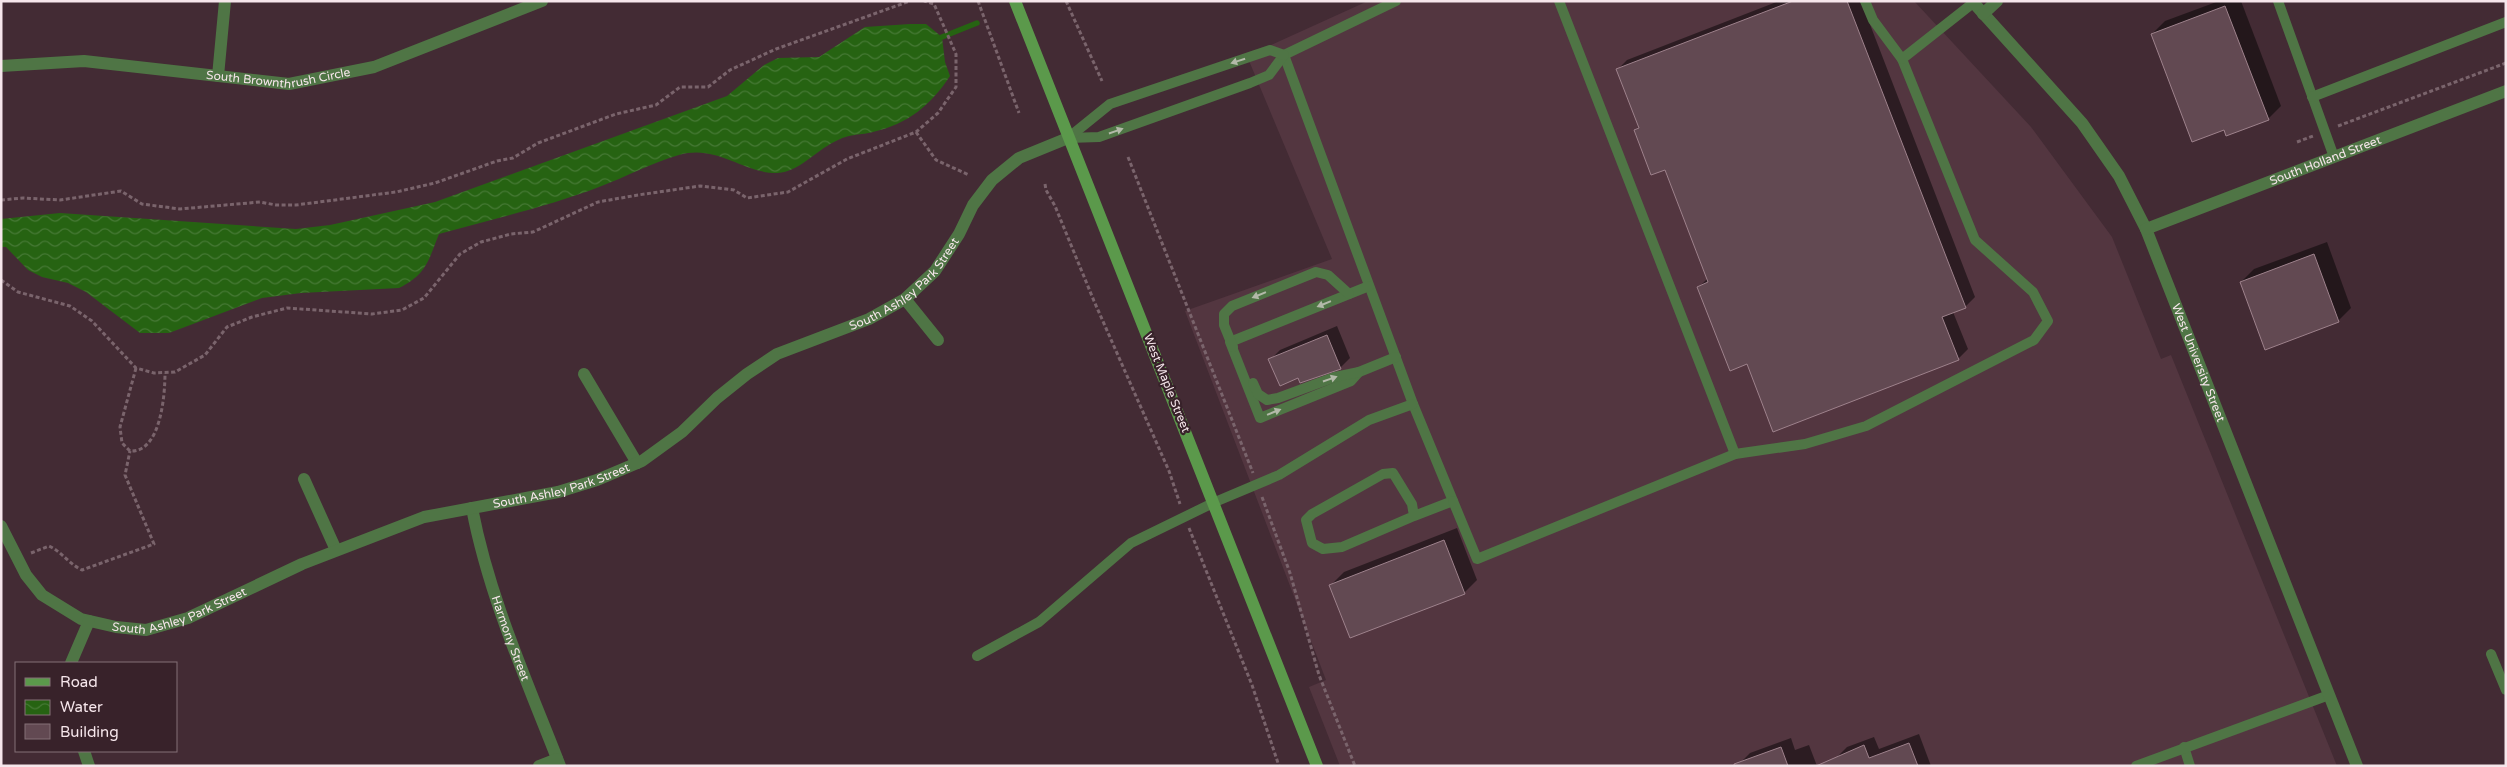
<svg xmlns="http://www.w3.org/2000/svg" width="2507" height="767" font-family="'Varela Round',sans-serif">
  <defs>
    <pattern id="water-waves" width="16" height="10" patternUnits="userSpaceOnUse" patternTransform="scale(1.25)"><rect width="16" height="10" fill="#266312"/><path d="M0 5q4-4 8 0t8 0" fill="none" stroke="#467935"/></pattern>
  </defs>
  <rect width="100%" height="100%" fill="#432b34"/>
  <polygon fill="#533640" points="1368,1 1914,1 2031,127 2112,237 2161,359 2171,355 2337,766 1340,766 1309,687 1326,680 1185,311 1332,259 1247,56"/>
  <path fill="url(#water-waves)" d="M910,24H926L942,37L945,62L950,76C931,105 908,124 873,132C856,136 851,133 834,142C816,151 798,172 778,173C743,174 718,144 679,155C651,163 626,177 599,187C547,207 492,219 439,234C428,261 427,274 399,288L301,293L262,298L169,333H140L86,292L68,283L42,277L28,270L6,247H1V219L60,213L296,229L330,225L435,202L727,96L764,65L778,58L819,57L865,27Z"/>
  <g fill="#0007">
    <polygon points="1779,1 1861,1 1975,297 1965,307 1953,312 1968,349 1958,359 1748,363 1699,287 1708,278 1665,168 1635,131 1639,126 1617,70 1627,60"/>
    <polygon points="2219,1 2241,1 2281,106 2268,119 2224,128 2152,34 2165,21"/>
    <polygon points="2327,242 2351,308 2338,321 2241,282 2254,269"/>
    <polygon points="1337,326 1350,358 1340,368 1299,377 1270,360 1280,350"/>
    <polygon points="1457,528 1477,580 1464,593 1331,585 1344,572"/>
    <polygon points="1919,734 1931,766 1841,766 1837,757 1847,747 1874,737 1879,749"/>
    <polygon points="1791,738 1795,750 1809,745 1817,766 1742,766 1741,762 1750,753"/>
  </g>
  <g fill="none" stroke-linecap="round" stroke-linejoin="round">
    <polyline stroke="#266312" stroke-width="5.5" points="942,37 977,23"/>
  </g>
  <g fill="#624952" stroke="#9e828c">
    <polygon points="1793,1 1847,1 1966,308 1942,317 1959,360 1773,432 1747,364 1730,371 1697,287 1708,282 1665,170 1651,175 1634,130 1639,128 1616,69"/>
    <polygon points="2225,6 2269,120 2226,136 2224,130 2192,142 2151,34"/>
    <polygon points="2314,254 2339,322 2265,350 2240,282"/>
    <polygon points="1327,335 1341,369 1300,383 1298,378 1280,386 1268,359"/>
    <polygon points="1444,540 1465,594 1350,638 1329,585"/>
    <polygon points="1909,743 1918,766 1816,766 1864,745 1869,758"/>
    <polygon points="1781,747 1788,766 1734,766 1734,764"/>
  </g>
  <g fill="none" stroke-linecap="round" stroke-linejoin="round">
    <g stroke="#7a646c" stroke-width="3" stroke-dasharray="4 2.5" stroke-linecap="butt">
      <polyline points="978,1 1019,113"/>
      <polyline points="1066,1 1102,81"/>
      <polyline points="2338,126 2506,63"/>
      <polyline points="916,132 936,160 969,175"/>
      <polyline points="2297,142 2313,136"/>
      <polyline points="1128,157 1253,473"/>
      <polyline points="1045,184 1046,190 1055,206 1094,301 1169,471 1180,504"/>
      <polyline points="1,200 23,198 60,200 121,191 142,204 180,209 260,202 276,205 296,205 396,192 435,183 497,161 513,158 538,143 616,114 656,105 680,87 708,87 730,70 776,49 910,1"/>
      <polyline points="1,280 18,292 70,306 92,321 136,368 154,373 175,372 205,355 227,327 252,317 287,308 372,314 402,310 424,298 460,254 481,242 511,234 533,232 598,202 638,195 700,186 734,190 747,198 788,192 847,159 916,132 938,113 956,87 956,54 934,4 924,1"/>
      <path d="M136,368L120,427L122,443L130,451C161,453 165,394 165,373"/>
      <polyline points="1262,497 1290,573 1319,675 1355,766"/>
      <polyline points="1189,528 1252,685 1279,766"/>
      <path d="M31,553L49,546C62,552 69,564 82,570L154,544L125,475L130,451"/>
    </g>
    <g stroke="#4f7545" stroke-width="10">
      <polyline points="1559,1 1735,454 1805,444 1866,426 2034,340 2048,321 2033,292 1975,240 1902,59"/>
      <polyline points="1865,1 1873,20 1902,59 1973,3"/>
      <polyline points="2278,1 2334,157"/>
      <polyline points="1284,55 1413,404 1453,501 1414,516 1412,504 1393,473 1383,474 1312,514 1306,520 1312,543 1323,549 1342,547 1414,516"/>
      <polyline points="2312,97 2506,22"/>
      <polyline points="1068,138 1099,137 1250,83 1269,75 1284,55 1396,1"/>
      <polyline points="1068,138 1110,104 1270,50 1284,55"/>
      <polyline points="1369,286 1230,342 1260,418 1351,381 1359,372 1396,357"/>
      <polyline points="1233,347 1224,325 1224,314 1232,306 1316,272 1328,275 1349,294"/>
      <polyline points="1253,383 1258,394 1267,400 1278,398 1335,377 1359,372"/>
      <polyline points="1453,501 1477,559 1735,454"/>
      <polyline points="2491,654 2506,690"/>
      <polyline points="977,656 1039,622 1131,543 1215,502 1279,475 1369,420 1413,404"/>
      <polyline points="2184,747 2190,766"/>
      <polyline points="2136,766 2329,695"/>
    </g>
    <g stroke="#4f7545" stroke-width="12">
      <path id="s1" d="M1972,1L2082,123L2119,176L2146,229L2357,766"/>
      <polyline points="1983,14 1997,1"/>
      <path id="s2" d="M1,66L84,61L289,84L374,67L542,1"/>
      <polyline points="218,76 225,1"/>
      <path id="s3" d="M2146,229L2506,91"/>
      <polyline points="905,299 938,340"/>
      <polyline points="584,374 637,463"/>
      <polyline points="304,479 336,550"/>
      <path id="s4" d="M472,508C489,597 527,681 560,766"/>
      <path id="s5" d="M1,526L26,575L42,595L81,619L116,627L146,630L188,618L302,564L424,517L558,492L597,480L642,461L682,432L717,398L747,374L777,354L869,319L905,299L935,271L959,234L973,205L992,180L1019,158L1068,138"/>
      <polyline points="71,663 89,621"/>
      <polyline points="84,751 89,766"/>
      <polyline points="539,766 557,759"/>
    </g>
    <polyline stroke="#5b994b" stroke-width="12" points="1015,1 1317,766"/>
  </g>
  <defs><path id="oneway-solid" d="M-6-.8H1V-3.2L6.5 0L1 3.2V.8H-6Z" transform="scale(1.25)"/></defs>
  <g fill="#b3b9a9">
    <use href="#oneway-solid" transform="translate(1238 61) rotate(162)"/>
    <use href="#oneway-solid" transform="translate(1116 131) rotate(-19)"/>
    <use href="#oneway-solid" transform="translate(1259 295) rotate(158)"/>
    <use href="#oneway-solid" transform="translate(1324 304) rotate(158)"/>
    <use href="#oneway-solid" transform="translate(1330 379) rotate(-19)"/>
    <use href="#oneway-solid" transform="translate(1274 412) rotate(-22)"/>
  </g>
  <g text-anchor="middle" dominant-baseline="central" stroke-width="4.5" stroke-linejoin="round" paint-order="stroke">
    <g font-size="12" fill="#f6e6eb" stroke="#38222a">
      <text stroke="none"><textPath href="#s2" startOffset="279">South Brownthrush Circle</textPath></text>
      <text stroke="none"><textPath href="#s3" startOffset="192">South Holland Street</textPath></text>
      <text stroke="none"><textPath href="#s5" startOffset="1040">South Ashley Park Street</textPath></text>
      <text stroke="none"><textPath href="#s1" startOffset="432">West University Street</textPath></text>
      <text transform="translate(1167 383) rotate(68)">West Maple Street</text>
      <text stroke="none"><textPath href="#s5" startOffset="634">South Ashley Park Street</textPath></text>
      <text stroke="none"><textPath href="#s5" startOffset="229">South Ashley Park Street</textPath></text>
      <text stroke="none"><textPath href="#s4" startOffset="136">Harmony Street</textPath></text>
    </g>
  </g>
  <rect width="2507" height="767" fill="none" stroke="#f6e6eb" stroke-width="5"/>
  <rect x="15" y="662" width="162" height="90" fill="#38222a" stroke="#847077"/>
  <rect x="25" y="678" width="25" height="8" fill="#5b994b" stroke="#847077"/>
  <text x="60" y="687" font-size="15" fill="#f6e6eb">Road</text>
  <rect x="25" y="700" width="25" height="15" fill="url(#water-waves)" stroke="#847077"/>
  <text x="60" y="712" font-size="15" fill="#f6e6eb">Water</text>
  <rect x="25" y="724" width="25" height="15" fill="#624952" stroke="#847077"/>
  <text x="60" y="737" font-size="15" fill="#f6e6eb">Building</text>
</svg>
